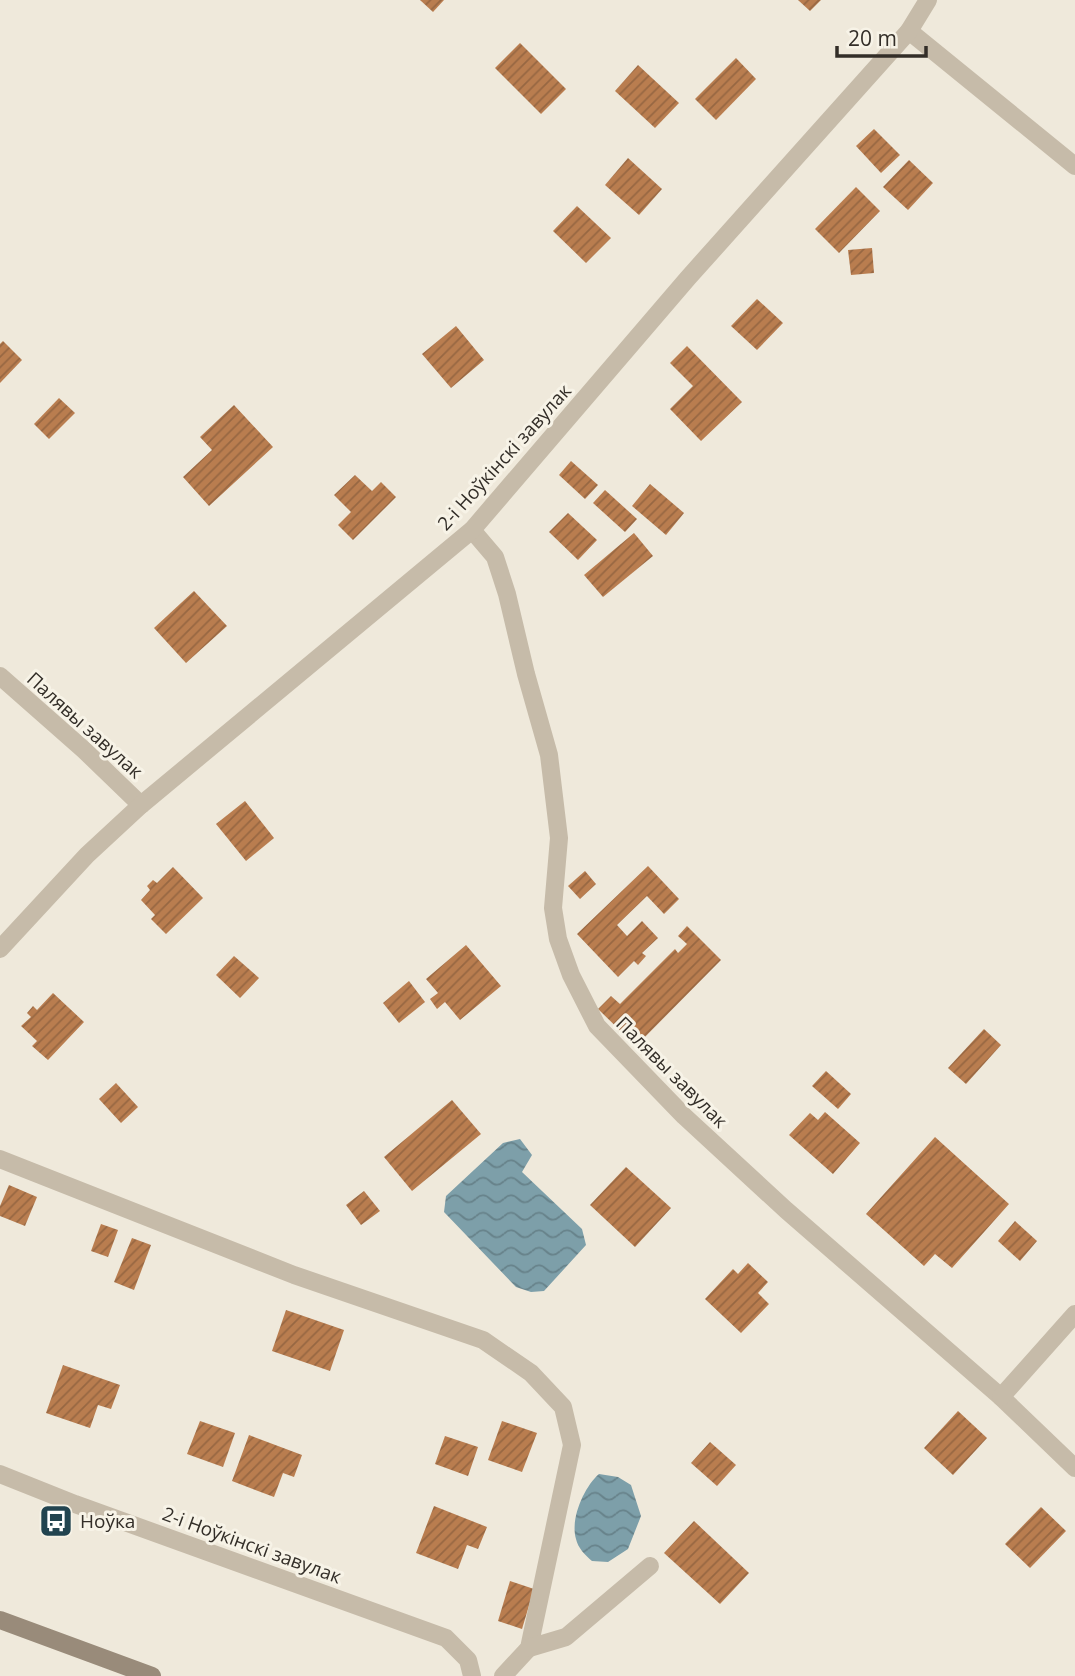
<svg xmlns="http://www.w3.org/2000/svg" width="1075" height="1676" font-family="'Open Sans',sans-serif">
  <defs>
    <pattern id="water-waves" width="16" height="10" patternUnits="userSpaceOnUse" patternTransform="scale(1.75)"><rect width="16" height="10" fill="#7d9fa9"/><path d="M0 5q4-4 8 0t8 0" fill="none" stroke="#67828a"/></pattern>
    <pattern id="building-hatch" width="6" height="6" patternUnits="userSpaceOnUse" patternTransform="scale(1.75)"><rect width="6" height="6" fill="#b97d4f"/><path d="M-1 1l2-2M0 6l6-6M5 7l2-2" fill="none" stroke="#976742"/></pattern>
  </defs>
  <rect width="100%" height="100%" fill="#efe9db"/>
  <g fill="url(#water-waves)">
    <polygon points="520,1139 532,1155 522,1172 582,1229 586,1245 544,1291 531,1292 516,1287 444,1212 446,1196 503,1143"/>
    <path d="M599,1474L618,1477L631,1485L641,1516L628,1549L608,1562L592,1561C585,1555 578,1548 576,1539C570,1519 584,1487 599,1474Z"/>
  </g>
  <g fill="url(#building-hatch)">
    <polygon points="420,0 444,0 433,12"/>
    <polygon points="798,0 821,0 810,11"/>
    <polygon points="520,43 566,89 541,114 495,68"/>
    <polygon points="736,58 756,79 716,120 695,99"/>
    <polygon points="638,65 679,103 655,128 615,91"/>
    <polygon points="874,129 900,155 881,173 856,146"/>
    <polygon points="628,158 662,189 639,215 605,185"/>
    <polygon points="909,160 933,183 908,210 883,187"/>
    <polygon points="856,187 880,211 839,253 815,229"/>
    <polygon points="577,206 611,238 586,263 553,231"/>
    <polygon points="872,248 874,273 851,275 848,250"/>
    <polygon points="757,299 783,323 757,350 731,326"/>
    <polygon points="456,326 484,360 451,388 422,354"/>
    <polygon points="3,341 22,360 0,383 0,344"/>
    <polygon points="687,346 742,402 701,441 670,409 693,386 670,363"/>
    <polygon points="59,398 75,413 49,439 34,424"/>
    <polygon points="234,405 273,447 209,506 183,477 212,450 200,437"/>
    <polygon points="571,461 598,485 585,499 559,475"/>
    <polygon points="355,475 372,491 381,482 396,497 353,540 338,525 351,512 334,495"/>
    <polygon points="650,484 684,513 666,535 632,506"/>
    <polygon points="605,490 637,519 625,532 593,503"/>
    <polygon points="568,513 597,540 578,560 549,532"/>
    <polygon points="634,533 653,556 603,597 584,575"/>
    <polygon points="194,591 227,626 186,663 154,628"/>
    <polygon points="245,801 274,838 246,861 216,824"/>
    <polygon points="648,866 679,899 664,914 647,896 617,925 627,936 642,921 658,938 642,953 646,956 638,965 634,961 618,977 577,934"/>
    <polygon points="173,867 203,898 166,934 151,919 155,915 141,900 150,890 147,886 153,880 157,883"/>
    <polygon points="585,871 596,884 580,899 568,886"/>
    <polygon points="687,926 721,960 636,1046 598,1009 611,996 620,1004 675,949 678,953 687,944 678,936"/>
    <polygon points="466,945 501,986 460,1020 445,1002 437,1009 430,999 438,993 426,979"/>
    <polygon points="234,956 259,978 240,998 216,975"/>
    <polygon points="409,981 425,1002 399,1023 383,1003"/>
    <polygon points="53,993 84,1022 48,1060 32,1046 37,1041 21,1026 31,1017 27,1013 33,1006 37,1010"/>
    <polygon points="984,1029 1001,1045 966,1084 948,1068"/>
    <polygon points="826,1071 851,1094 838,1109 812,1086"/>
    <polygon points="116,1083 138,1107 121,1123 99,1099"/>
    <polygon points="452,1100 481,1134 412,1191 384,1157"/>
    <polygon points="825,1112 860,1143 833,1174 789,1135 810,1113 818,1120"/>
    <polygon points="935,1137 1009,1204 952,1268 935,1254 924,1266 866,1214"/>
    <polygon points="626,1167 671,1208 635,1247 590,1205"/>
    <polygon points="9,1185 37,1197 25,1226 0,1216 0,1206"/>
    <polygon points="364,1191 380,1211 361,1225 346,1205"/>
    <polygon points="1015,1221 1037,1241 1020,1261 998,1241"/>
    <polygon points="101,1224 118,1230 108,1257 91,1251"/>
    <polygon points="132,1238 151,1245 134,1290 114,1282"/>
    <polygon points="748,1263 768,1282 758,1293 769,1304 741,1333 705,1299 733,1269 738,1274"/>
    <polygon points="286,1310 344,1330 330,1371 272,1351"/>
    <polygon points="63,1365 120,1385 111,1409 98,1405 90,1428 46,1413"/>
    <polygon points="958,1411 987,1438 953,1475 924,1448"/>
    <polygon points="200,1421 235,1433 223,1467 187,1454"/>
    <polygon points="502,1421 537,1433 522,1472 488,1460"/>
    <polygon points="249,1435 302,1455 294,1477 283,1473 274,1497 232,1481"/>
    <polygon points="445,1436 478,1447 468,1476 435,1464"/>
    <polygon points="710,1442 736,1465 717,1486 691,1463"/>
    <polygon points="434,1506 487,1527 478,1549 467,1545 458,1569 416,1553"/>
    <polygon points="1041,1507 1066,1531 1030,1568 1005,1544"/>
    <polygon points="694,1521 749,1573 720,1604 664,1553"/>
    <polygon points="510,1581 534,1589 522,1629 498,1621"/>
  </g>
  <g fill="none" stroke-linecap="round" stroke-linejoin="round">
    <g stroke="#c6bba9" stroke-width="18">
      <polyline points="0,1159 294,1275 483,1340 531,1373 563,1407 572,1445 529,1648 503,1676"/>
      <polyline points="529,1648 566,1637 650,1566"/>
    </g>
    <g stroke="#c6bba9" stroke-width="18">
      <polyline points="909,31 1075,166"/>
      <polyline points="472,530 495,557 507,594 526,674 549,755 559,838 553,908 558,939 571,975 597,1026 684,1116 786,1210 1001,1397 1075,1468"/>
      <polyline points="0,676 84,750 141,805"/>
      <polyline points="0,949 87,855 141,805 472,530 688,278 909,31 928,0"/>
      <polyline points="1001,1397 1075,1314"/>
      <polyline points="0,1474 75,1504 446,1638 468,1660 472,1676"/>
    </g>
    <polyline stroke="#998b7a" stroke-width="18" points="0,1620 152,1676"/>
  </g>
  <defs>
    <symbol id="bus-square" viewBox="-11 -11 22 22"><rect x="-9" y="-9" width="18" height="18" rx="4" fill="#224450" stroke="#f7f3e7"/><path d="M-5-6H5V4H4V6H2V4H-2V6H-4V4H-5ZM-3.5-4V0h7V-4ZM-3.5 1.2v1.5H-2V1.2ZM2 1.2v1.5H3.5V1.2Z" fill="#fff"/></symbol>
  </defs>
  <g fill-rule="evenodd">
    <use href="#bus-square" x="37" y="1502" width="38" height="38"/>
  </g>
  <g text-anchor="middle" dominant-baseline="central" stroke-width="6" stroke-linejoin="round" paint-order="stroke">
    <g font-size="19" fill="#332e28" stroke="#f7f3e7">
      <text transform="translate(504 457) rotate(-48)">2-і Ноўкінскі завулак</text>
      <text transform="translate(85 725) rotate(42)">Палявы завулак</text>
      <text transform="translate(672 1072) rotate(45)">Палявы завулак</text>
      <text transform="translate(252 1545) rotate(20)">2-і Ноўкінскі завулак</text>
    </g>
    <g font-size="19" fill="#332e28" stroke="#f7f3e7" text-anchor="start">
      <text x="80" y="1521">Ноўка</text>
    </g>
  </g>
  <path d="M837 46v10h89v-10" fill="none" stroke="#332e28" stroke-width="3.5"/>
  <text x="848" y="46" font-size="21" fill="#332e28" stroke="#f7f3e7" stroke-width="5" paint-order="stroke">20 m</text>
</svg>
